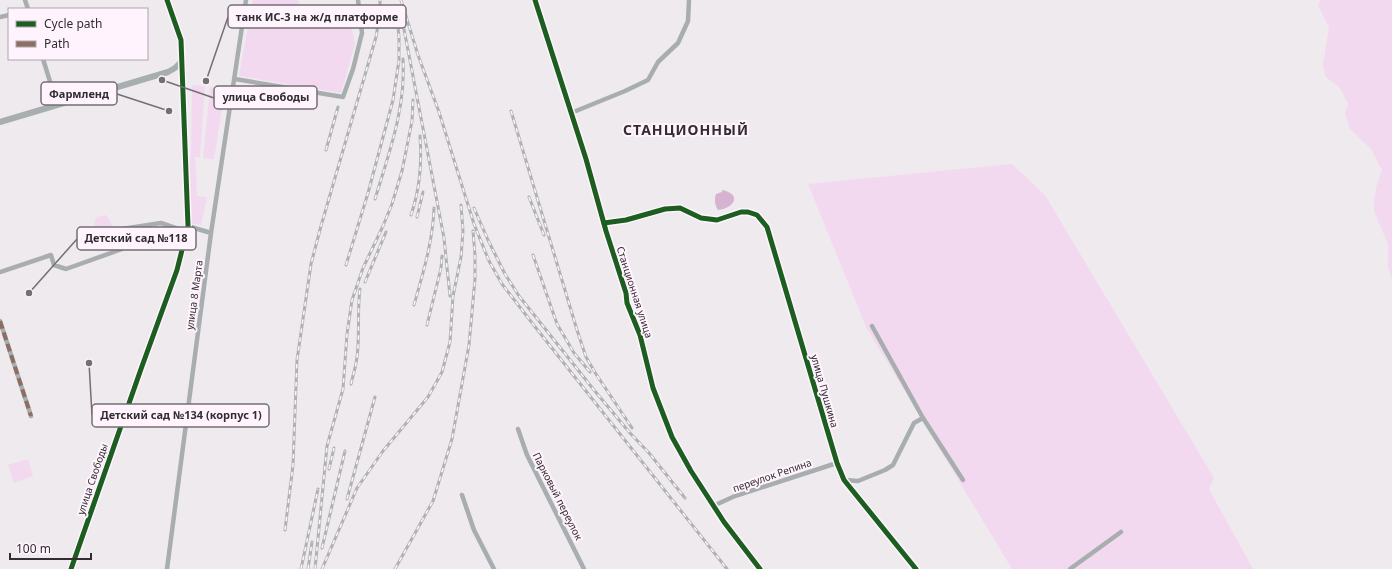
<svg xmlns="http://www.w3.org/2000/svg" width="1392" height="569" font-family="'Noto Sans',sans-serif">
  <rect width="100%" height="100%" fill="#efeaee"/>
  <g fill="#f3d9ef">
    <polygon points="253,0 298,0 305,24 349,14 355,44 341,93 239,76"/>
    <polygon points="1321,0 1392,0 1392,280 1388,266 1388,244 1374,211 1374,201 1377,184 1382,170 1371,149 1350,129 1345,113 1348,104 1340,88 1325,76 1323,64 1329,28 1318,5"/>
    <polygon points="192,85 205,86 200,157 195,157 197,196 207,197 201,225 190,223 187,157 191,156"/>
    <polygon points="210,87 225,88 214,159 203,158"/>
    <polygon points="1012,164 1045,195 1214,478 1209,489 1253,569 1012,569 866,327 808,184"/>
    <path d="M105,215C111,218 118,239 115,245L106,249L102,247L100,244L94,223L97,217Z"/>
    <polygon points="28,459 33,476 14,483 8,465"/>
  </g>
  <path fill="#d6b3d1" d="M722,190C742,194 735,208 718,210C715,205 714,200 716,194L722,192Z"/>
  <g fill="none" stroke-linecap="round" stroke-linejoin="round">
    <g stroke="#a8aeb0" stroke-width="4.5">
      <polyline points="25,0 28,9"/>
      <polyline points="535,0 586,159 606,231 626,293 627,303 640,335 653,388 672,437 691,471 724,522 760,569"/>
      <polyline points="0,17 9,15"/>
      <polyline points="43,59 57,104"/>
      <polyline points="235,79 343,97 353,69 362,33 358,0"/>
      <polyline points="571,113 625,91 648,80 658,62 678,43 688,21 689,0"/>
      <polyline points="604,223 626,220 665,209 680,208 701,218 717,220 741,212 748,212 757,215 767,227 837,463 844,480 916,569"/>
      <polyline points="188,226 211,233"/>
      <polyline points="0,272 51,255 54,265 66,269 122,249 122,229 161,223 187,232"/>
      <polyline points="0,321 31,416"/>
      <polyline points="872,326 923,418 963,480"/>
      <polyline points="518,429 527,455 584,569"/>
      <polyline points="844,480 858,481 885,470 893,465 914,423 923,418"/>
      <polyline points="462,495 474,530 494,569"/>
      <polyline points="713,506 735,496 837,463"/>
      <polyline points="71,569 141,369 177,270 188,226 181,62"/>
      <polyline points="167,569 211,233 246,0"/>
      <polyline points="1070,569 1121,532"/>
    </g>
    <polyline stroke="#a7aeaf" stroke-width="6" points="0,122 168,72 175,68 181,62 181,40 167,0"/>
    <defs>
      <g id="rail">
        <polyline points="401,0 418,55 439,112 474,224 489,261 502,284 536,328 727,569"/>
        <polyline points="403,24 444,238 450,296"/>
        <polyline points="511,111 577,330 586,357 596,374 632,428"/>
        <polyline points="326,150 338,107"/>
        <polyline points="529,197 544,235"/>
        <path d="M375,199C389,153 406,108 403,59"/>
        <polyline points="474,208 488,240 505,274 519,296 594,390 630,433 649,453 685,498"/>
        <path d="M411,215C420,189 422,163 420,136"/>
        <polyline points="417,217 423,192"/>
        <polyline points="533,255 557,324 574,353 590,372"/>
        <polyline points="346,265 368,193 393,100 399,60 399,37 396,9"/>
        <polyline points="365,282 386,232"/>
        <path d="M414,305C423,273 433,241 434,208"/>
        <polyline points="427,325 441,268 442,256"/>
        <path d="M351,384C353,375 356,366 357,357C360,334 357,311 360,289"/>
        <polyline points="329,469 334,448"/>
        <polyline points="347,499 375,397"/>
        <polyline points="285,530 293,465 297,360 311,264 321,226 376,37 380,13 380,0"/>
        <polyline points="322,548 345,451"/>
        <polyline points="301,569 318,489"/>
        <polyline points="308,569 312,542"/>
        <polyline points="315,569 327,446 343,389 347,334 352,300 363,268 383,226 392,204 402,171 412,121 413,100"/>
        <polyline points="322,569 357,488 383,451 428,397 442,372 450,342 453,296 461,257 463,231 461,205"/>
        <polyline points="395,569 433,501 452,439 469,345 475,279 475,255 473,231"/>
      </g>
    </defs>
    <use href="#rail" stroke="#afb2b4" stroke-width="3"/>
    <use href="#rail" stroke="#fff4fd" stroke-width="1.5" stroke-dasharray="4.5" stroke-linecap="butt"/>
    <polyline stroke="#8d6e63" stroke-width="4" stroke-dasharray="8 4" stroke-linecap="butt" points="0,321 31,416"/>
    <defs>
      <g id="cycleway">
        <polyline points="535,0 586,159 606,231 626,293 627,303 640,335 653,388 672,437 691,471 724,522 760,569"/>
        <polyline points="604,223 626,220 665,209 680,208 701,218 717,220 741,212 748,212 757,215 767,227 837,463 844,480 916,569"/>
        <polyline points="71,569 141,369 177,270 188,226 181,40 167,0"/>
      </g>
    </defs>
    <use href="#cycleway" stroke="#fff4fd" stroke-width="8"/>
    <use href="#cycleway" stroke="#1b5e20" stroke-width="5"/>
  </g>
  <g text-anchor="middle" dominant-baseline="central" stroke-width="4" stroke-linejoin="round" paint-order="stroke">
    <g font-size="10" fill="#312d31" stroke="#fff4fd">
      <text transform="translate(635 292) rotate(72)">Станционная улица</text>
      <text transform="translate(194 295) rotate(-82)">улица 8 Марта</text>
      <text transform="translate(825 391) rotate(74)">улица Пушкина</text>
      <text transform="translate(772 475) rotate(-19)">переулок Репина</text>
      <text transform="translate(92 479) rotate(-71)">улица Свободы</text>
      <text transform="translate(558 496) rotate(63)">Парковый переулок</text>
    </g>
    <g font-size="14" font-weight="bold" letter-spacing="1" fill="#312d31" stroke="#fff4fd">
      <text x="686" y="129">СТАНЦИОННЫЙ</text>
    </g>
  </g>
  <path fill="none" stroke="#746f73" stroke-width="1.5" d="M206 81L228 17M169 111L117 94M162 80L214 98M29 293L77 239M89 363L92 415"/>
  <g fill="#746f73" stroke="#fff4fd" stroke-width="1.5">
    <circle cx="206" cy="81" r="4"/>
    <circle cx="169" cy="111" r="4"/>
    <circle cx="162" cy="80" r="4"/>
    <circle cx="29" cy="293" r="4"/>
    <circle cx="89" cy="363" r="4"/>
  </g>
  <g fill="#fff4fd" stroke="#746f73" stroke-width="1.5">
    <rect x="228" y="5" width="178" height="23" rx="4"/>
    <rect x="41" y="82" width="76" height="23" rx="4"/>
    <rect x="214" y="86" width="103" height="23" rx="4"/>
    <rect x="77" y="227" width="119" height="23" rx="4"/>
    <rect x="92" y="404" width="177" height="23" rx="4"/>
  </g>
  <g font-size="11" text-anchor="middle" font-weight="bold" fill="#312d31">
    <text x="317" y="21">танк ИС-3 на ж/д платформе</text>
    <text x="79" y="98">Фармленд</text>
    <text x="266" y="101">улица Свободы</text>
    <text x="136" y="242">Детский сад №118</text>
    <text x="181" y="419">Детский сад №134 (корпус 1)</text>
  </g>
  <rect x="8" y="8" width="140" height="52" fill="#fff4fd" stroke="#ada4ab"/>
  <rect x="16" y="21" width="20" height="6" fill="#1b5e20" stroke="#ada4ab"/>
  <text x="44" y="28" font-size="12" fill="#312d31">Cycle path</text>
  <rect x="16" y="41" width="20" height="6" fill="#8d6e63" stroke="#ada4ab"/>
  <text x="44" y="48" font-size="12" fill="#312d31">Path</text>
  <path d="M10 553v6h81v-6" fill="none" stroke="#312d31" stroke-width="2"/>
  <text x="16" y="553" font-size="12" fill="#312d31" stroke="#fff4fd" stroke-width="3" paint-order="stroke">100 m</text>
</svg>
